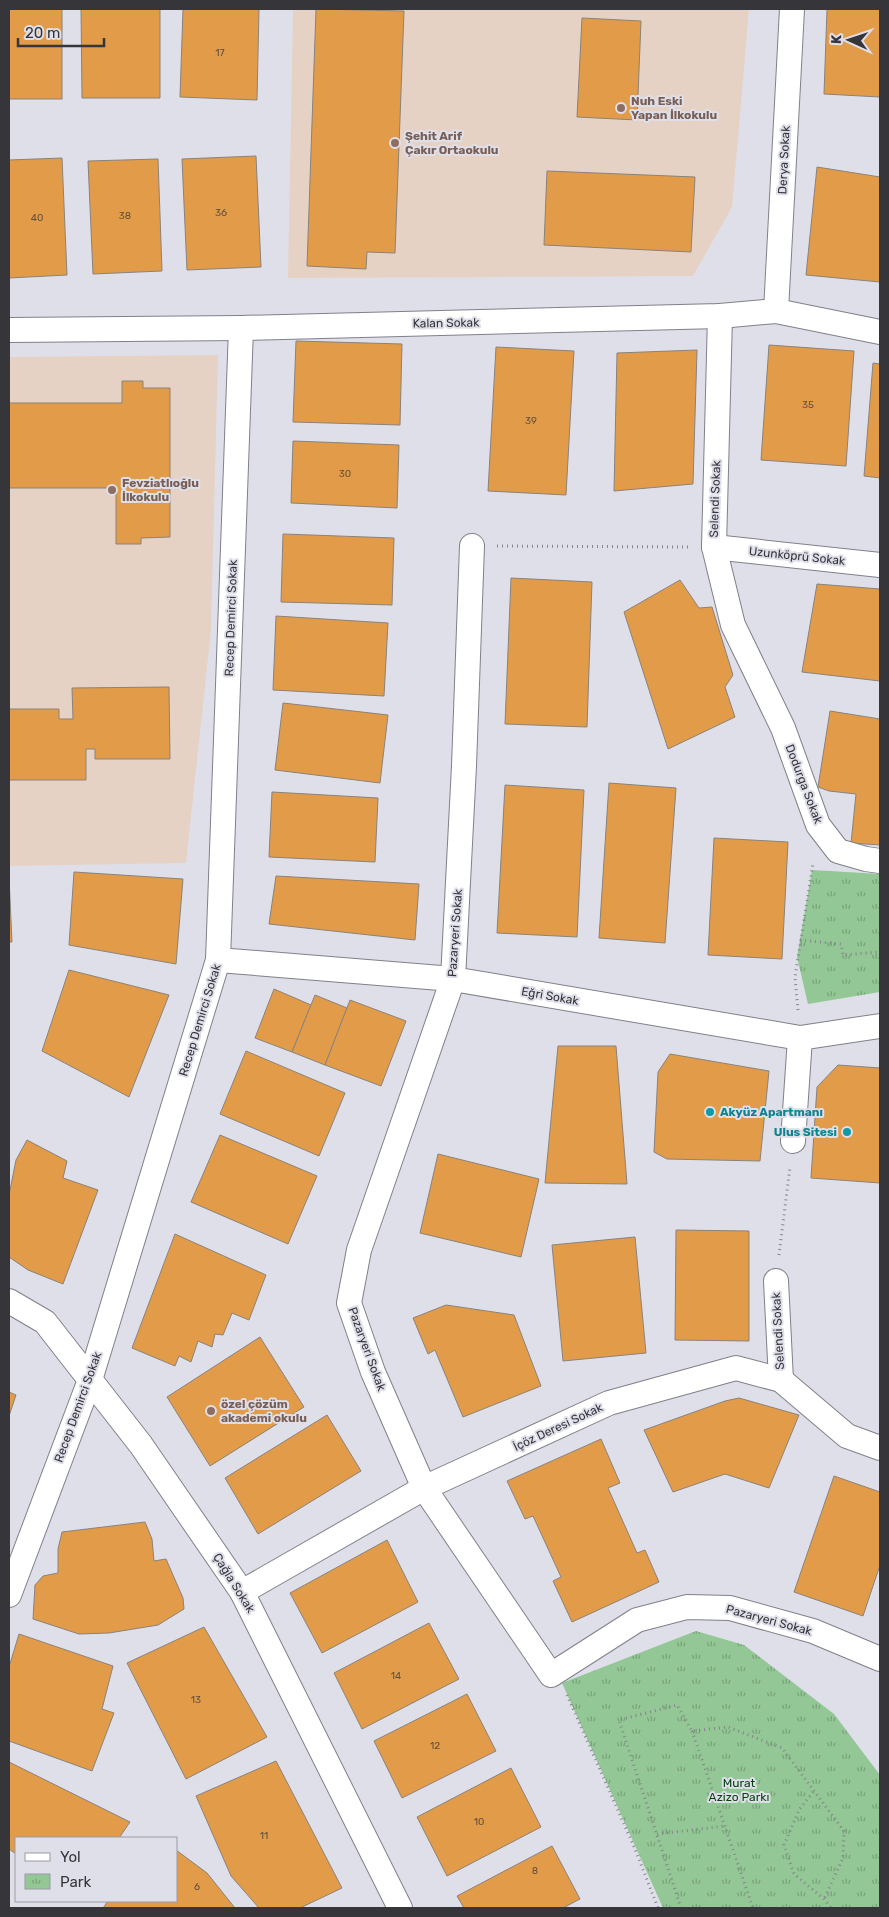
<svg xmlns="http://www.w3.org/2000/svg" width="889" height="1917" font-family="Rubik,sans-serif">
  <defs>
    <pattern id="park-tufts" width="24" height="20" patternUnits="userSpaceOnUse" patternTransform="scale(1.25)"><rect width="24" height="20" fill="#93c795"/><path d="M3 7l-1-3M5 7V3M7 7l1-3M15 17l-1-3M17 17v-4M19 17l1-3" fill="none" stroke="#79a27b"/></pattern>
  </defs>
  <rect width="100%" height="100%" fill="#dfdfea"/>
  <g fill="#e6d2c4">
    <polygon points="293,9 749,9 732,207 693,276 288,278"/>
    <polygon points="218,355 211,630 186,863 9,866 9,357"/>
  </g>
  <g fill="url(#park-tufts)">
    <polygon points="812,870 880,874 880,992 808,1004 797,957"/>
    <polygon points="696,1631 744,1645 834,1714 880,1775 880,1908 663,1908 562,1683"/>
  </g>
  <g fill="#e29c49" stroke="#8a827a">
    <rect x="9" y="9" width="53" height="90"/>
    <polygon points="81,9 160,9 160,98 82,98"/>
    <polygon points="183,9 259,9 257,100 180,97"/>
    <polygon points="316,9 404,11 395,253 367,252 366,269 307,266"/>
    <polygon points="827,9 880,9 880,97 824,94"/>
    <polygon points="582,18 641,21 637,120 577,117"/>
    <polygon points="256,156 261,267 187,270 182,159"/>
    <polygon points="62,158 67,275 9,278 9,160"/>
    <polygon points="158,159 162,271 93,274 88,161"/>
    <polygon points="817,167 880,177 880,282 806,275"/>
    <polygon points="547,171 695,177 691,252 544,245"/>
    <polygon points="296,341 402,344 400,425 293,422"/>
    <polygon points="769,345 854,351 846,466 761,460"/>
    <polygon points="496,347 574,351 566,495 488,491"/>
    <polygon points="697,350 693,484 614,491 617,353"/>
    <polygon points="873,363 880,364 880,478 864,476"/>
    <polygon points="122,381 143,381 143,388 170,388 170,537 141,538 141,544 116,544 116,488 9,488 9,403 122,403"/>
    <polygon points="293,441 399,445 397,508 291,503"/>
    <polygon points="283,534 394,538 392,605 281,602"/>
    <polygon points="511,578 592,582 587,727 505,724"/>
    <polygon points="680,580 699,608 712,607 733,675 725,687 735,717 668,749 624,612"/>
    <polygon points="817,584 880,589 880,681 802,672"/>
    <polygon points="276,616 388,623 384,696 273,690"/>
    <polygon points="169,687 170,759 95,759 95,749 86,749 86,780 9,780 9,709 59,709 59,719 73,719 72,688"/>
    <polygon points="283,703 388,715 380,783 275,770"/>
    <polygon points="830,711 880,719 880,845 851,843 856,794 829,791 818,787"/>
    <polygon points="609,783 676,788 665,943 599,938"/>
    <polygon points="505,785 584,790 577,937 497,933"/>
    <polygon points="272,792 378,798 375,862 269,857"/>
    <polygon points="714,838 788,842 782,959 708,955"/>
    <polygon points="74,872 183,879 176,964 69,945"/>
    <polygon points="276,876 419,884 415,940 269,924"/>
    <polygon points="9,877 12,942 9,942"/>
    <polygon points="69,970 169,995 129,1097 42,1051"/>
    <polygon points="274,989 311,1005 292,1052 255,1038"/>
    <polygon points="315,995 347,1008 325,1065 292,1052"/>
    <polygon points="350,1000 406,1021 381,1086 325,1065"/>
    <polygon points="558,1046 616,1046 627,1184 545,1183"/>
    <polygon points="246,1051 345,1093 319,1156 220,1114"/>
    <polygon points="670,1054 769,1071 760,1161 667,1159 654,1152 658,1072"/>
    <polygon points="838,1065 880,1068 880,1183 811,1178 817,1087"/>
    <polygon points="220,1135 317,1176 288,1244 191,1202"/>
    <polygon points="27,1140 67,1161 63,1178 98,1190 63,1284 28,1270 9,1257 9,1195 16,1160"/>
    <polygon points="438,1154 539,1179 521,1257 420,1233"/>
    <polygon points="676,1230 749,1231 749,1341 675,1340"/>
    <polygon points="175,1234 266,1275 249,1320 232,1313 223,1335 215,1334 212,1347 198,1341 191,1362 179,1356 175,1366 132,1348"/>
    <polygon points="635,1237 646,1353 563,1361 552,1245"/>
    <polygon points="446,1305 514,1315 541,1386 463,1417 435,1350 428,1354 413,1318"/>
    <polygon points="260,1337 304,1407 210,1466 167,1397"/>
    <polygon points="9,1392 16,1395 9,1416"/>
    <polygon points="739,1398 799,1415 769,1488 725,1474 673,1492 644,1430 725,1401"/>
    <polygon points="327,1415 361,1471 258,1534 225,1478"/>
    <polygon points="601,1439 620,1483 608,1488 637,1553 645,1550 659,1582 572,1622 553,1581 561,1577 533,1516 525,1519 507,1481"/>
    <polygon points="834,1476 880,1492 880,1565 863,1616 794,1592"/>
    <polygon points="145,1522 152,1539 154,1561 166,1559 183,1598 184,1609 158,1625 109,1633 79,1634 33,1619 35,1585 43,1576 58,1573 58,1549 62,1532"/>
    <polygon points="387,1540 418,1602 322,1653 290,1593"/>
    <polygon points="429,1623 459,1679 362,1729 334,1673"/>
    <polygon points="204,1627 267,1737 186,1779 127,1663"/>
    <polygon points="19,1634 113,1666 102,1709 114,1713 92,1771 9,1741 9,1667"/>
    <polygon points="467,1694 496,1751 402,1798 374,1741"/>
    <polygon points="276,1761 342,1888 300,1908 259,1908 231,1876 196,1796"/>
    <polygon points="9,1762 130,1822 119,1838 16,1838 16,1854 9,1849"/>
    <polygon points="511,1768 541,1827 447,1876 417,1817"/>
    <polygon points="552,1846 580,1899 563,1908 464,1908 457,1896"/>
    <polygon points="176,1850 207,1873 235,1908 103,1908 108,1901 176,1901"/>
  </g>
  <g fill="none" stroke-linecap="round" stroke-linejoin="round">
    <defs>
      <g id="street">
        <polyline points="776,311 792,9"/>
        <polyline points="720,316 714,547 733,625 783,728 818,825 838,851 866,859 880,861"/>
        <polyline points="9,330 241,328 720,316 776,311 880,332"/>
        <polyline points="472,546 464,766 453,979 359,1250 349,1303 373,1372 424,1488 551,1675 637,1620 687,1607 730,1608 813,1631 880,1659"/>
        <polyline points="714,547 880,565"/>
        <polyline points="218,960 453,979 800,1038 880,1026"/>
        <polyline points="793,1141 800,1038"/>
        <polyline points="776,1281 781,1380"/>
        <polyline points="9,1301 45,1322 141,1445 242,1592 400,1908"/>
        <polyline points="242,1592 424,1488 609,1403 736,1368 781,1380 847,1436 880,1448"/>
        <polyline points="9,1595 90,1380 218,960 241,328"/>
      </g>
    </defs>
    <use href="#street" stroke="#80808a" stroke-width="26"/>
    <g stroke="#85858c" stroke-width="3" stroke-dasharray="1 4" stroke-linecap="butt">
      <polyline points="497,546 688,547"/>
      <polyline points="800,940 841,944 843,955 880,952"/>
      <polyline points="798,1010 795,977 813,863"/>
      <polyline points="779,1255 790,1167"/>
      <polyline points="567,1695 635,1849 658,1908"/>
      <polyline points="692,1731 753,1908"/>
      <polyline points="813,1792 799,1810 784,1845 794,1874 824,1899 831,1908"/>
      <polyline points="657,1834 725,1826"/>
      <polyline points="681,1908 619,1720 677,1705 692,1731 728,1727 782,1748 844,1831 843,1858 824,1899"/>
    </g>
    <use href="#street" stroke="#fff" stroke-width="24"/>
  </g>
  <g fill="#8d6e63" stroke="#dfdfea" stroke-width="2">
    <circle cx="621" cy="108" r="5"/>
    <circle cx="395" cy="143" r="5"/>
    <circle cx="112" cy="490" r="5"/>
    <circle cx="211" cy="1411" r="5"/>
  </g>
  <g fill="#0f9aa8" stroke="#dfdfea" stroke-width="2">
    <circle cx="710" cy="1112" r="5"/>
    <circle cx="847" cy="1132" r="5"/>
  </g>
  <g text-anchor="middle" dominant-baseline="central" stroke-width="4" stroke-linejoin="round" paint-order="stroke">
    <g font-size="10" fill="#604f3e">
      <text x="220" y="53">17</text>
      <text x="221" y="213">36</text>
      <text x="125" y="216">38</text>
      <text x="37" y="218">40</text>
      <text x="808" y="405">35</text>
      <text x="531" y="421">39</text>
      <text x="345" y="474">30</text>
      <text x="396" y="1676">14</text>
      <text x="196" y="1700">13</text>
      <text x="435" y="1746">12</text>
      <text x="479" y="1822">10</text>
      <text x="264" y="1836">11</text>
      <text x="535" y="1871">8</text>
      <text x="197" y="1887">6</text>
    </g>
    <g font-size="12" font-weight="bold" fill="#785e54" stroke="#dfdfea" text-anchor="start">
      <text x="631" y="101">Nuh Eski<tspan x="631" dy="14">Yapan İlkokulu</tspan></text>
      <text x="405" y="136">Şehit Arif<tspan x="405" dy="14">Çakır Ortaokulu</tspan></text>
      <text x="122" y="483">Fevziatlıoğlu<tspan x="122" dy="14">İlkokulu</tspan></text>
      <text x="221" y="1404">özel çözüm<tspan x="221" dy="14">akademi okulu</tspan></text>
    </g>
    <g font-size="12" fill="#35353a" stroke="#dfdfea">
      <text transform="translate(784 160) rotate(-87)">Derya Sokak</text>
      <text transform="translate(446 323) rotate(-1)">Kalan Sokak</text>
      <text transform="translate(715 499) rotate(-88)">Selendi Sokak</text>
      <text transform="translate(797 556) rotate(6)">Uzunköprü Sokak</text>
      <text transform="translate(231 618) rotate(-88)">Recep Demirci Sokak</text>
      <text transform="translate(804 784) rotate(69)">Dodurga Sokak</text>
      <text transform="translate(455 933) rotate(-86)">Pazaryeri Sokak</text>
      <text transform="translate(550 996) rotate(10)">Eğri Sokak</text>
      <text transform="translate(200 1020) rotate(-73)">Recep Demirci Sokak</text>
      <text transform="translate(778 1331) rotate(-93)">Selendi Sokak</text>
      <text transform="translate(367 1349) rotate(70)">Pazaryeri Sokak</text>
      <text transform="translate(78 1407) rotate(-70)">Recep Demirci Sokak</text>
      <text transform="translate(558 1427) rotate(-25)">İçöz Deresi Sokak</text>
      <text transform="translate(234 1583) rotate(58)">Çağla Sokak</text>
      <text transform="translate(769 1620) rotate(15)">Pazaryeri Sokak</text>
    </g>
    <g font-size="12" font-weight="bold" fill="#0d838f" stroke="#dfdfea" text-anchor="start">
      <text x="720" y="1112">Akyüz Apartmanı</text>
      <text x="837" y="1132" text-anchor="end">Ulus Sitesi</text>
    </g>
    <g font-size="12" fill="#074112" stroke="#dfdfea">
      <text x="739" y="1783">Murat<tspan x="739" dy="14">Azizo Parkı</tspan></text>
    </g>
  </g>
  <rect width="889" height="1917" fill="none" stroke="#35353a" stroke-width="20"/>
  <rect x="15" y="1837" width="162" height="65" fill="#dfdfea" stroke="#9b9ba4"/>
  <rect x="25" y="1853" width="25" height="8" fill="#ffffff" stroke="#9b9ba4"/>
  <text x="60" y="1862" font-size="15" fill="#35353a">Yol</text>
  <rect x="25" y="1874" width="25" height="15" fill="url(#park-tufts)" stroke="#9b9ba4"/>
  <text x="60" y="1887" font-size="15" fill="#35353a">Park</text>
  <g transform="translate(849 40) rotate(273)" stroke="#dfdfea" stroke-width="4" paint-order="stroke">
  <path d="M0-4L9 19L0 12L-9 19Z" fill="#35353a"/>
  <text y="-8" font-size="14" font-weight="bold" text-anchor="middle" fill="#35353a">K</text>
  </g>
  <path d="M18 38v8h86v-8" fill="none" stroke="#35353a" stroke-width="2.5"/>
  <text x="25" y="38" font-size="15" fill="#35353a" stroke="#dfdfea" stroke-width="4" paint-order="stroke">20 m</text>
</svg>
